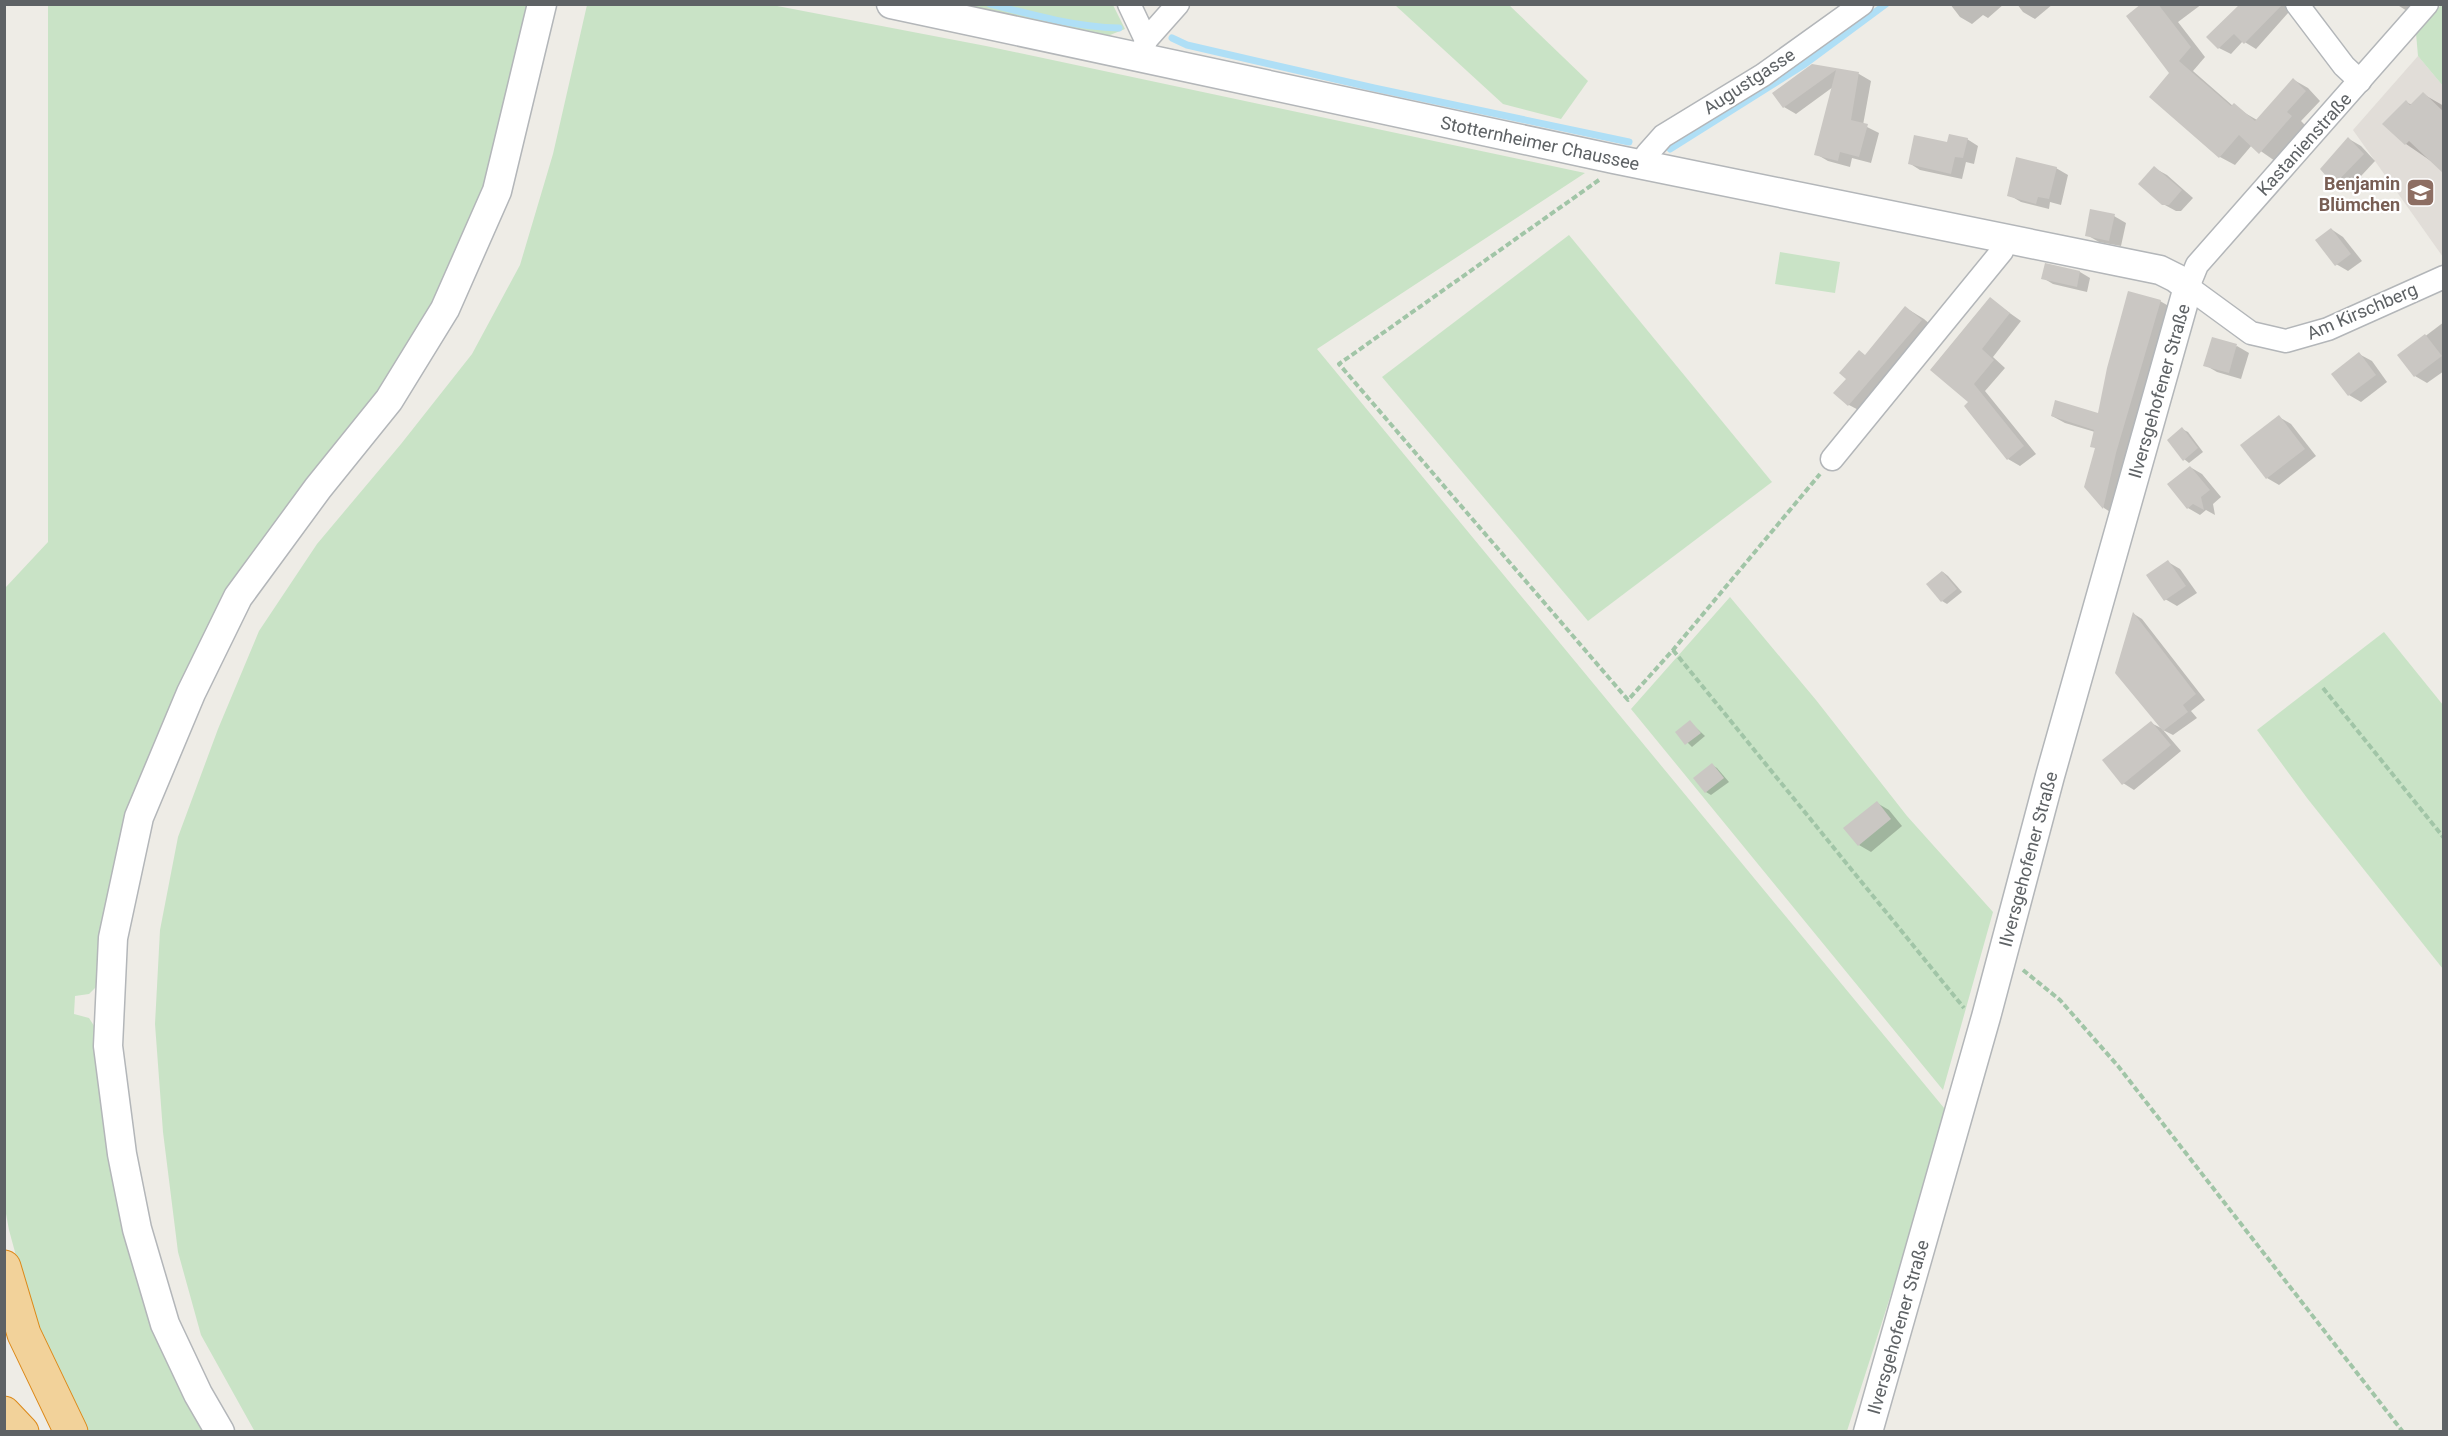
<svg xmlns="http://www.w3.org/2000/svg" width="2448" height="1436" font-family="Roboto,sans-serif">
  <rect width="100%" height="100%" fill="#eeece6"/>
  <polygon fill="#e1ddd8" points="2418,56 2443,86 2443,257 2353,130"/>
  <g fill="#c9e3c6">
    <polygon points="48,5 530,5 510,107 470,229 429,314 374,402 232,589 189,663 138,783 98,985 89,994 75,996 74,1014 89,1018 98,1032 206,1431 85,1431 34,1322 9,1230 4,1203 4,616 6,587 48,542"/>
    <polygon points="587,5 772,5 986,46 1585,173 1317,349 1949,1114 1847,1431 255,1432 201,1335 178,1252 163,1132 155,1024 160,930 178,837 218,729 259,631 317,544 401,444 472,354 520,265 553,154"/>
    <polygon points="953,5 1113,5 1125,29 1105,37"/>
    <polygon points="1395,5 1509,5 1588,81 1561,119 1503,104"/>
    <polygon points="2441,5 2443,5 2443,86 2418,56 2416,33"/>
    <polygon points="1569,235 1772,482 1588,621 1382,377"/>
    <polygon points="1780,252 1840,262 1835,293 1775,284"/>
    <polygon points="1730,597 1816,700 1907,816 1993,912 1943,1090 1631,709"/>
    <polygon points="2384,632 2443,705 2443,969 2307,798 2257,730"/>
  </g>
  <g fill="#0003">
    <polygon points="1950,4 2004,4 1988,18 1983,15 1972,24 1960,17"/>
    <polygon points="2017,4 2053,4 2035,19 2023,12"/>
    <polygon points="2144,4 2202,4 2178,22 2205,57 2193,71 2233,106 2257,120 2294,80 2308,88 2320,101 2301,121 2306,126 2275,161 2252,145 2235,165 2220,157 2171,73"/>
    <polygon points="2242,4 2296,4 2256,49 2243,41 2231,54 2219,48 2209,37"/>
    <polygon points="2396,4 2413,4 2407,11"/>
    <polygon points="1812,66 1859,74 1871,81 1863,125 1879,133 1871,163 1852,158 1850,167 1828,161 1816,154 1833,87 1796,114 1784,107"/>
    <polygon points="2423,94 2444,106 2444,170 2406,144 2406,102 2412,105"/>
    <polygon points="1967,139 1978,146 1974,164 1966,162 1962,179 1920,170 1909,163 1948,144"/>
    <polygon points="2349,139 2361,146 2375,161 2347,191 2335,184 2322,169"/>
    <polygon points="2056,168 2068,175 2061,205 2050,202 2049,209 2021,202 2009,195"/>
    <polygon points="2154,168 2167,175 2193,198 2181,211 2176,211 2163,204"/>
    <polygon points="2114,216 2126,223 2121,246 2099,242 2087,235"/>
    <polygon points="2331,229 2343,237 2362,261 2348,271 2336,264"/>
    <polygon points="2080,272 2090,278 2087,292 2053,284 2043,278"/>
    <polygon points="1990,299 2021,321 1993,357 2005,368 1985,391 2036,454 2020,466 2008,459 1970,402"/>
    <polygon points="2160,301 2172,308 2115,515 2104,508 2085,486 2096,449 2095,432 2065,423 2052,416 2099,415"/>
    <polygon points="1906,308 1924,319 1939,332 1868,415 1849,405 1836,393"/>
    <polygon points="2444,322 2444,371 2427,383 2415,376 2399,356"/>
    <polygon points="2237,346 2249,353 2241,379 2217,372 2205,365"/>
    <polygon points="2359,354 2372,361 2387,382 2361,402 2349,395"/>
    <polygon points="2279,417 2291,424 2316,456 2279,485 2267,478"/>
    <polygon points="2182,429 2188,432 2203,452 2189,463 2184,459"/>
    <polygon points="2190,467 2202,474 2221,497 2213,504 2215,515 2206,510 2200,515 2188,508"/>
    <polygon points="2168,562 2180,569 2197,593 2177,606 2165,599"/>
    <polygon points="1943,572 1948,576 1962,592 1947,604 1942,601"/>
    <polygon points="2134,614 2142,619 2205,700 2191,711 2197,718 2173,735 2163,730 2181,751 2134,790 2123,783 2151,723 2163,729"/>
    <polygon points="1690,722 1705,736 1692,747 1677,732"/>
    <polygon points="1712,765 1717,768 1729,782 1711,795 1706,792"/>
    <polygon points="1877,803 1889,810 1902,826 1871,852 1859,845"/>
  </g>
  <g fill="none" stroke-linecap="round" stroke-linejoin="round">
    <g stroke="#afdff6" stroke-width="7">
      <path d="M990,4C1032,15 1076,27 1119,28"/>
      <polyline points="1172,38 1187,45 1374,88 1629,142"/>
      <polyline points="1670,149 1805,64 1886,4"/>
    </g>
  </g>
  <g fill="#cac7c3">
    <polygon points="2141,4 2158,4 2191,47 2179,61 2231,106 2234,103 2255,121 2293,78 2306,91 2287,112 2292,116 2259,154 2239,135 2219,158 2149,97 2169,73 2126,16"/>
    <polygon points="2240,4 2283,4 2244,44 2234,34 2218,49 2206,37"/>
    <polygon points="1812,64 1859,72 1851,120 1868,124 1859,157 1840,152 1838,161 1814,155 1836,70 1783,108 1772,93"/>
    <polygon points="2423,92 2444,112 2444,174 2409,141 2405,145 2382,124 2406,100 2410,105"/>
    <polygon points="1949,134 1968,138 1963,158 1955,157 1951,174 1908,164 1914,135 1947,142"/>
    <polygon points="2348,137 2364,154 2334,185 2320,169"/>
    <polygon points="2016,157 2057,167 2049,199 2038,197 2036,204 2007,196"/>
    <polygon points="2154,166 2182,190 2169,205 2162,205 2138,184"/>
    <polygon points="2090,209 2115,214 2109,241 2085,236"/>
    <polygon points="2331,228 2351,254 2335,266 2315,240"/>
    <polygon points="2045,263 2080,271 2077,287 2041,279"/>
    <polygon points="2128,291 2161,300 2116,453 2103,509 2084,487 2095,448 2090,447 2094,430 2051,416 2055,400 2098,413 2107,368"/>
    <polygon points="1990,297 2010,313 1982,349 1994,360 1974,384 2024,446 2007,460 1964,406 1968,402 1930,370"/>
    <polygon points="1905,306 1922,320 1848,406 1833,393 1846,379 1839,373 1859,350 1865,355"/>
    <polygon points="2425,334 2442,356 2414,377 2397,355"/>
    <polygon points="2212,337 2237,344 2229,373 2203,366"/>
    <polygon points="2359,352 2376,375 2348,396 2331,374"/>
    <polygon points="2279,415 2305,449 2266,479 2240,445"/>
    <polygon points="2182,427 2198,448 2183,461 2167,440"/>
    <polygon points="2190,466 2210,490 2201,497 2204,510 2193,504 2187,509 2167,484"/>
    <polygon points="2168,560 2186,586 2164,601 2146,575"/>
    <polygon points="1942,571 1957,589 1941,602 1926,584"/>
    <polygon points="2133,612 2196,694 2183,705 2188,712 2163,731 2115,673"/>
    <polygon points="1690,720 1701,733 1685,745 1675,732"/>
    <polygon points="2151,721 2171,745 2122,785 2102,760"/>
    <polygon points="1712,763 1724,778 1705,793 1693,778"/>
    <polygon points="1877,801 1891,819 1858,846 1843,828"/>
  </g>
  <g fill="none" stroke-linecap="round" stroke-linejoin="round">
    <defs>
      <g id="minor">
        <polyline points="1129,4 1146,40 1141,57"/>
        <polyline points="2297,4 2344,66 2360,81"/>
        <polyline points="2427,4 2197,265 2188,287 2251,333 2286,341 2328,329 2444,277"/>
        <polyline points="1146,40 1178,4"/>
        <polyline points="1644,165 1647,154 1663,136 1763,75 1862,4"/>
        <polyline points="1832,459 2002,251 2005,239"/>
      </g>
      <g id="tertiary">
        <polyline points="891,4 1614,159 2160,270 2176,278 2188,287 2050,776 1986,1017 1868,1432"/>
        <polyline points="220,1432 198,1394 165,1324 137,1229 122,1154 108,1046 113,938 139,817 191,693 238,597 318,488 389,400 445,309 497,191 542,4"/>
      </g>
      <g id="motorway">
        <polyline points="4,1267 24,1334 71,1432"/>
        <polyline points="4,1413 22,1432"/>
      </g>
    </defs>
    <use href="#minor" stroke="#b3b6b9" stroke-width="25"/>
    <use href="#tertiary" stroke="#b3b6b9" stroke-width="31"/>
    <use href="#motorway" stroke="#dc8919" stroke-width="35"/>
    <g stroke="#a1c5a7" stroke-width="4" stroke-dasharray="6 3" stroke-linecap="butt">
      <polyline points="1599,180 1339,364 1628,700 1673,650 1820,474"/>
      <polyline points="1673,650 1964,1008"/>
      <polyline points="2323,688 2444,838"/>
      <polyline points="2023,970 2060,1000 2118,1066 2403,1432"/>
    </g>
    <use href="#minor" stroke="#fff" stroke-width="22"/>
    <use href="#tertiary" stroke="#fff" stroke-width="28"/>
    <use href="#motorway" stroke="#f2d29a" stroke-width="33"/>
  </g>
  <defs>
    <symbol id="school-square" viewBox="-11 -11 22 22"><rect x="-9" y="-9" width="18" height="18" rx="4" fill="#8d6e63" stroke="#fff"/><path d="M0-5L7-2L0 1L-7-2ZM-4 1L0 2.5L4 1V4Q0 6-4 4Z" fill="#fff"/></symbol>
  </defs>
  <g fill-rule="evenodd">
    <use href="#school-square" x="2404" y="176" width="33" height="33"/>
  </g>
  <g text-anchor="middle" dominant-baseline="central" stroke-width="4.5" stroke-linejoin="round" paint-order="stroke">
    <g font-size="18" fill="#5e6265" stroke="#fff">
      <text transform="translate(1749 81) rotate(-33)">Augustgasse</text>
      <text transform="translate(1540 143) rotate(12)">Stotternheimer Chaussee</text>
      <text transform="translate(2304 144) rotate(-48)">Kastanienstraße</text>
      <text transform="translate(2362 311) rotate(-23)">Am Kirschberg</text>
      <text transform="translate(2159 391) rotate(-74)">Ilversgehofener Straße</text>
      <text transform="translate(2028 859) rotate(-75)">Ilversgehofener Straße</text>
      <text transform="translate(1898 1327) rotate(-74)">Ilversgehofener Straße</text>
    </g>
    <g font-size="18" font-weight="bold" fill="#785e54" stroke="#fff" text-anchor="end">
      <text x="2400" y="183">Benjamin<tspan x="2400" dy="21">Blümchen</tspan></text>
    </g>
  </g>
  <rect width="2448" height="1436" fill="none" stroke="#5e6265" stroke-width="12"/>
</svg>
